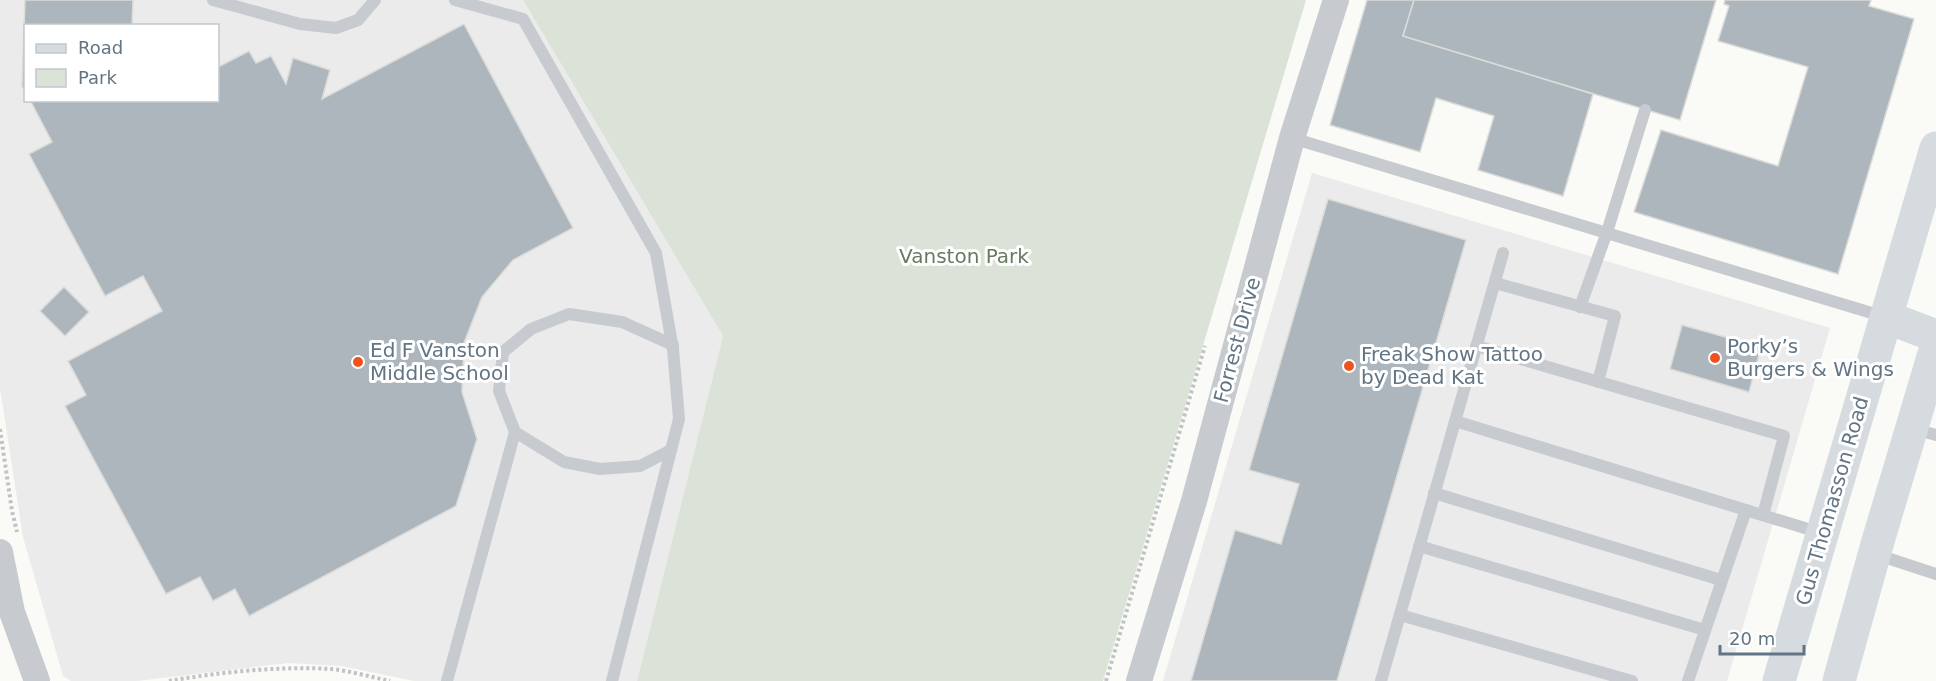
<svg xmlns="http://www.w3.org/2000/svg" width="1936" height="681" font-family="'DejaVu Sans',sans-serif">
  <rect width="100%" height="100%" fill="#fafaf7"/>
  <g fill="#eaebea" fill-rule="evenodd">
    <path d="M0,0H523L723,336L637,681H414L341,666L288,663L137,681H71L63,676L23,537L0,388ZM26,26H218V100H26Z"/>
    <polygon points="1312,173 1830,328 1727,681 1163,681"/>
  </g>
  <polygon fill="#dbe2d8" points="523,0 1306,0 1103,681 637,681 723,336"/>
  <g fill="#adb6bc" stroke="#dbdbd9" stroke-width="1.5">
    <polygon points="25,0 133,0 132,26 26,26 26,93 22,86"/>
    <polygon points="1367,0 1414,0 1403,36 1593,94 1563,196 1478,170 1494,116 1436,98 1420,152 1330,125"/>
    <polygon points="1414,0 1716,0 1680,120 1403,36"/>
    <polygon points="1725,0 1871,0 1869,6 1914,19 1838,274 1634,212 1661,130 1778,166 1808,67 1718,41 1729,6 1724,4"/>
    <polygon points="464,24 573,228 513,260 482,297 464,343 462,392 477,439 456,506 249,616 235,589 213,601 200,577 166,594 65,406 86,395 68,361 162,311 143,276 105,296 29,154 52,142 30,100 218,100 218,67 249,51 256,63 271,56 286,84 293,58 330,70 322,99"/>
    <polygon points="1328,199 1466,240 1337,681 1191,681 1235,530 1281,544 1299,484 1249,470"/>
    <polygon points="64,287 89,312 65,336 40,311"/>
    <polygon points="1682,325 1761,347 1749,392 1670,369"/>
  </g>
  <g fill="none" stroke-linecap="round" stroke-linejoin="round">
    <g stroke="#c0c3c5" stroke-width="4" stroke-dasharray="3 3" stroke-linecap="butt">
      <polyline points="0,429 12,511 17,532"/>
      <path d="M169,681C220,672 279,666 331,669C351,671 371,677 390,681"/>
      <polyline points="1106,681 1205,346"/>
    </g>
    <g stroke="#c7cbcf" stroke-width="12">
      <polyline points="213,0 300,24 336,28 358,20 375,0"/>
      <polyline points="455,0 523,19 656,253 673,349 679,419 612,681"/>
      <polyline points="1292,138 1885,317"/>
      <polyline points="1495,283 1615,316 1598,382"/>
      <polyline points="1580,307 1607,232 1645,110"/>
      <polyline points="1476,346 1784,436 1763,515"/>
      <polyline points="1455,421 1821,533"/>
      <polyline points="1914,429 1936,435"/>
      <polyline points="515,432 564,462 600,469 640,466 671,450"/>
      <polyline points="1434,493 1721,580"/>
      <polyline points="1419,546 1705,630"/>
      <polyline points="1875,554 1936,574"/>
      <polyline points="1400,615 1632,681"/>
      <polyline points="447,681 515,432 499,391 503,352 531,329 569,314 622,322 673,345"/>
      <polyline points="1381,681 1503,253"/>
      <polyline points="1688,681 1746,510"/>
    </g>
    <g stroke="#c7cbcf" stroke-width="26">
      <polyline points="0,552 12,612 37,681"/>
      <polyline points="1139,681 1194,501 1292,138 1336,0"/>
    </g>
    <g stroke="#d6dbdf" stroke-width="33">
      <polyline points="1886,317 1936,336"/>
      <polyline points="1779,681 1936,148"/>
      <polyline points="1839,681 1878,541 1936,347"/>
    </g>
  </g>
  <g fill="#f1501f" stroke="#fff" stroke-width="2">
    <circle cx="1715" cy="358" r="6"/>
    <circle cx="358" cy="362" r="6"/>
    <circle cx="1349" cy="366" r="6"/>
  </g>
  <g text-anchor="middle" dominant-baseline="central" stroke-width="6" stroke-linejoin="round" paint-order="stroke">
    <g font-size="20" fill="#667b62" stroke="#fff">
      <text x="964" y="256">Vanston Park</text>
    </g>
    <g font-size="20" fill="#627584" stroke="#fff">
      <text transform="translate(1237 340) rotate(-75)">Forrest Drive</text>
      <text transform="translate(1832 501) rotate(-74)">Gus Thomasson Road</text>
    </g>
    <g font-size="20" fill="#627584" stroke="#fff" text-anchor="start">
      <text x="1727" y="346">Porky’s<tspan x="1727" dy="23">Burgers &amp; Wings</tspan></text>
      <text x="370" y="350">Ed F Vanston<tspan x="370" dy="23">Middle School</tspan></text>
      <text x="1361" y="354">Freak Show Tattoo<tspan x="1361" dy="23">by Dead Kat</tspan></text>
    </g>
  </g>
  <rect x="24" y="24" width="195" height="78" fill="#ffffff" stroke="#c0c8ce" stroke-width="1.5"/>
  <rect x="36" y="44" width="30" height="9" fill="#d6dbdf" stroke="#c0c8ce" stroke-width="1.5"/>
  <text x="78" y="54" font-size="18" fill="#627584">Road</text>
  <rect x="36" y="69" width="30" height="18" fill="#dbe2d8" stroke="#c0c8ce" stroke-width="1.5"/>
  <text x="78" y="84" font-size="18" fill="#627584">Park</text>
  <path d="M1720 645v9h84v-9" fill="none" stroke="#627584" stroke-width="3"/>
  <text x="1729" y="645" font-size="18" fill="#627584" stroke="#ffffff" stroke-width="4.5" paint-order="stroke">20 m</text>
</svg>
